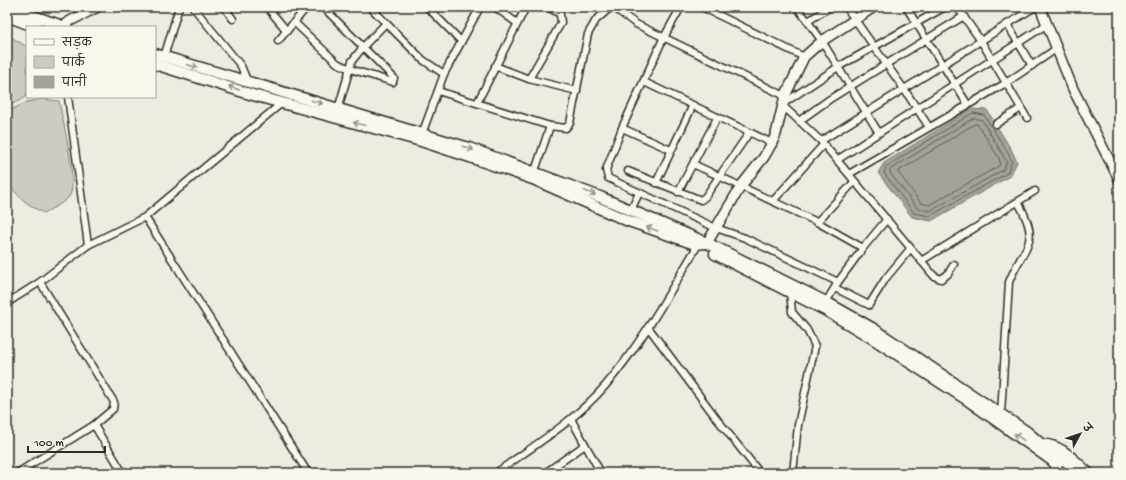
<svg xmlns="http://www.w3.org/2000/svg" width="1126" height="480" font-family="'Gochi Hand','Playpen Sans Deva',sans-serif">
  <rect width="100%" height="100%" fill="#eeebe0"/>
  <filter id="ink" filterUnits="userSpaceOnUse"><feTurbulence type="fractalNoise" baseFrequency=".025" numOctaves="2"/><feDisplacementMap in="SourceGraphic" scale="8" xChannelSelector="R" yChannelSelector="G"/><feConvolveMatrix kernelMatrix="1 2 1 2 8 2 1 2 1" color-interpolation-filters="sRGB"/></filter>
  <g filter="url(#ink)">
    <g fill="#cecbc2" stroke="#7c7b76">
      <polygon points="11,37 27,47 27,95 21,100 7,106 7,39"/>
      <path d="M43,99L59,101C62,119 80,186 68,198C62,204 51,209 44,213C29,206 16,196 7,181V112L27,102Z"/>
    </g>
    <polygon fill="#a4a29a" stroke="#74726e" points="971,109 987,110 1012,151 1017,162 1010,176 931,221 912,217 878,173 884,163"/>
    <g fill="none" stroke-linecap="round" stroke-linejoin="round">
      <g stroke="#5b5b57" stroke-width="1">
        <polygon points="973,113 984,115 1008,153 1012,162 1007,173 930,216 914,213 884,173 886,167"/>
        <polygon points="974,118 982,120 1007,162 1003,170 930,211 917,208 890,173 890,170"/>
        <polygon points="975,124 978,125 999,158 1000,162 999,166 929,205 921,203 898,172"/>
      </g>
      <defs>
        <g id="street">
          <polyline points="193,7 241,66 248,83"/>
          <polyline points="224,7 233,19"/>
          <polyline points="267,7 287,31"/>
          <polyline points="370,7 423,60 444,74"/>
          <polyline points="427,7 461,41"/>
          <polyline points="495,7 517,23"/>
          <polyline points="613,7 636,24 785,96"/>
          <polyline points="681,7 663,39 622,128 606,170 608,178 716,228 745,238 838,282 826,302"/>
          <polyline points="702,7 804,57"/>
          <polyline points="797,7 822,41 879,133"/>
          <polyline points="846,7 904,89 929,127"/>
          <polyline points="906,7 968,105"/>
          <polyline points="957,7 981,41 1027,118"/>
          <polyline points="808,21 830,7"/>
          <polyline points="294,22 337,63 350,69 393,82 394,78 323,7"/>
          <polyline points="1007,24 1032,66"/>
          <polyline points="278,41 307,7"/>
          <polyline points="164,57 179,7"/>
          <polyline points="495,66 529,79 577,91"/>
          <polyline points="529,79 561,23 560,14 548,7"/>
          <polyline points="644,82 772,143"/>
          <polyline points="438,91 550,126 566,128 570,123 588,34 596,20 611,7"/>
          <polyline points="68,97 88,245"/>
          <polyline points="477,103 526,7"/>
          <polyline points="784,103 838,67 945,7"/>
          <polyline points="783,106 821,141 934,276 941,279 948,274 954,264"/>
          <polyline points="338,109 352,61 363,47 386,23"/>
          <polyline points="799,121 830,99 964,16"/>
          <polyline points="996,124 1021,108"/>
          <polyline points="622,128 671,150"/>
          <polyline points="422,134 444,74 480,7"/>
          <polyline points="821,141 1035,7"/>
          <polyline points="837,160 1046,25"/>
          <polyline points="693,164 817,222 863,248"/>
          <polyline points="535,171 550,126"/>
          <polyline points="628,171 701,200 705,197 749,133"/>
          <polyline points="849,174 1006,83 1056,49"/>
          <polyline points="656,183 693,105"/>
          <polyline points="678,192 717,118"/>
          <polyline points="773,201 823,145"/>
          <polyline points="631,210 639,193"/>
          <polyline points="145,217 308,473"/>
          <polyline points="817,222 854,182"/>
          <polyline points="921,261 1035,191"/>
          <polyline points="40,282 114,402 113,409 94,425 123,473"/>
          <polyline points="838,282 863,248 887,219"/>
          <polyline points="835,288 869,305 886,278 910,249"/>
          <polyline points="790,292 792,312 807,330 815,346 798,425 793,473"/>
          <polyline points="7,303 40,282 88,245 145,217 283,102"/>
          <polyline points="648,327 717,419 760,473"/>
          <path d="M1001,414L1009,282C1024,244 1042,245 1018,202"/>
          <polyline points="571,419 601,473"/>
          <polyline points="1052,463 1059,473"/>
          <polyline points="17,473 94,425"/>
          <path d="M496,473C533,446 575,421 605,386C642,343 669,293 698,245"/>
          <polyline points="545,473 585,445"/>
        </g>
        <g id="secondary">
          <polyline points="1040,7 1073,89 1119,179"/>
          <polyline points="63,27 70,21 98,7"/>
          <polyline points="701,244 707,243 741,186 764,157 772,143 776,134 785,96 804,57 822,41 874,7"/>
          <path d="M1043,444C1061,444 1075,461 1089,473"/>
        </g>
        <g id="primary">
          <polyline points="7,7 65,27"/>
          <polyline points="7,16 36,27"/>
          <polyline points="155,54 469,148 600,197 707,243 826,302 872,328 1027,432 1055,456 1067,462 1079,473"/>
          <polyline points="155,64 253,95 421,141 467,156 533,179 626,220 695,244"/>
          <polyline points="715,254 825,310 872,338 966,399 1057,464"/>
        </g>
      </defs>
      <use href="#street" stroke="#2b2b2b" stroke-width="9"/>
      <use href="#secondary" stroke="#2b2b2b" stroke-width="12"/>
      <use href="#primary" stroke="#2b2b2b" stroke-width="13"/>
      <use href="#street" stroke="#fbf7ec" stroke-width="6"/>
      <use href="#secondary" stroke="#fbf7ec" stroke-width="9"/>
      <use href="#primary" stroke="#fbf7ec" stroke-width="10"/>
    </g>
    <defs><path id="oneway-shaft" d="M-6 0H5M1.5-3L5.5 0L1.5 3" fill="none" stroke-width="1.6" stroke-linecap="round" stroke-linejoin="round"/></defs>
    <g stroke="#93918c">
      <use href="#oneway-shaft" transform="translate(192 66) rotate(17)"/>
      <use href="#oneway-shaft" transform="translate(234 88) rotate(-161)"/>
      <use href="#oneway-shaft" transform="translate(317 102) rotate(18)"/>
      <use href="#oneway-shaft" transform="translate(359 124) rotate(-165)"/>
      <use href="#oneway-shaft" transform="translate(468 148) rotate(18)"/>
      <use href="#oneway-shaft" transform="translate(590 193) rotate(21)"/>
      <use href="#oneway-shaft" transform="translate(652 229) rotate(-160)"/>
      <use href="#oneway-shaft" transform="translate(1019 437) rotate(-145)"/>
    </g>
  </g>
  <rect width="1126" height="480" fill="none" stroke="#fbf7ec" stroke-width="24"/>
  <rect x="12" y="12" width="1102" height="456" fill="none" stroke="#2b2b2b" stroke-width="1.5" filter="url(#ink)"/>
  <rect x="26" y="26" width="130" height="72" fill="#fbf7ec" stroke="#a8a59f"/>
  <rect x="34" y="39" width="20" height="6" fill="#fbf7ec" stroke="#a8a59f"/>
  <text x="62" y="46" font-size="12" fill="#2b2b2b">सड़क</text>
  <rect x="34" y="56" width="20" height="12" fill="#cecbc2" stroke="#a8a59f"/>
  <text x="62" y="66" font-size="12" fill="#2b2b2b">पार्क</text>
  <rect x="34" y="76" width="20" height="12" fill="#a4a29a" stroke="#a8a59f"/>
  <text x="62" y="86" font-size="12" fill="#2b2b2b">पानी</text>
  <g transform="translate(1080 434) rotate(50)" stroke="#fbf7ec" stroke-width="3" paint-order="stroke">
  <path d="M0-3L7 15L0 10L-7 15Z" fill="#2b2b2b"/>
  <text y="-6" font-size="11" font-weight="bold" text-anchor="middle" fill="#2b2b2b">उ</text>
  </g>
  <path d="M28 446v6h77v-6" fill="none" stroke="#2b2b2b" stroke-width="2"/>
  <text x="34" y="446" font-size="12" fill="#2b2b2b" stroke="#fbf7ec" stroke-width="3" paint-order="stroke">100 m</text>
</svg>
